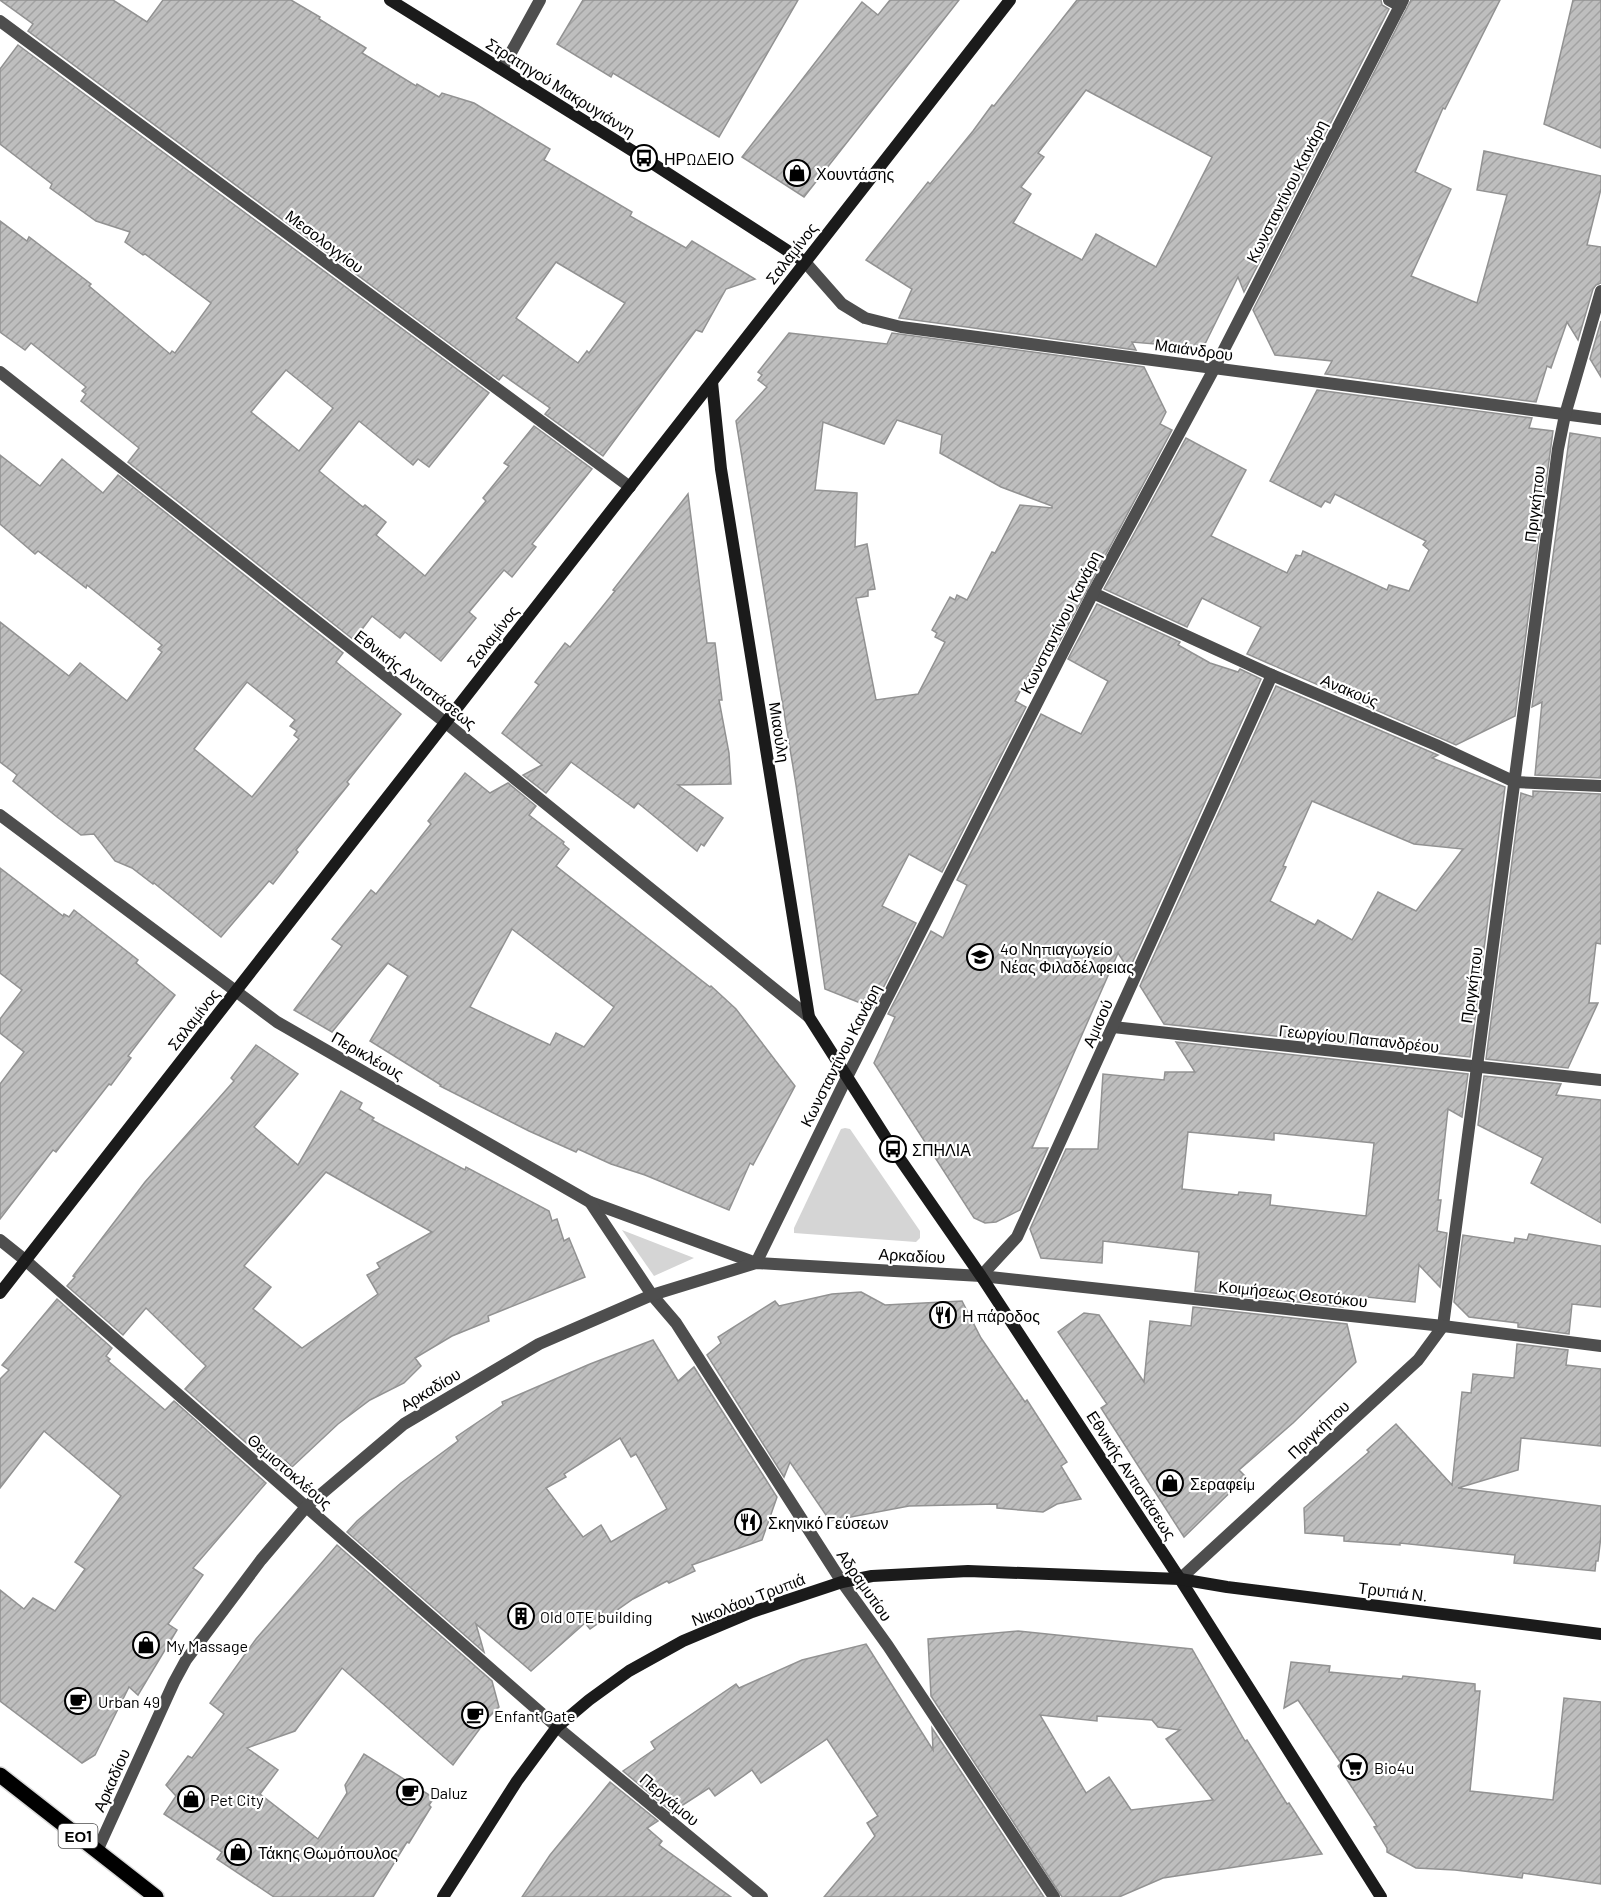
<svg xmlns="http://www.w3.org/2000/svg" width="1601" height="1897" font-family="Barlow,sans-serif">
  <defs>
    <pattern id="building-hatch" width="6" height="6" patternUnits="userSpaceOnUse" patternTransform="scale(1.5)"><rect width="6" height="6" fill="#bebebe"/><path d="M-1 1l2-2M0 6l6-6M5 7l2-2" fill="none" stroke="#a2a2a2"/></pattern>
  </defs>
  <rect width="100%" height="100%" fill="#fff"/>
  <g fill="#d5d5d5">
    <polygon points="845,1128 850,1129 920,1231 920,1238 916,1242 794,1233 794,1228 841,1129"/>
    <polygon points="622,1230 694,1258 654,1276"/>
  </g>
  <g fill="url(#building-hatch)" stroke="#929292" stroke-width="1.5" fill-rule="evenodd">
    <path d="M0,0H113L147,22L163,0H291L320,17L319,19L366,48L362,53L416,86L417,84L439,97L442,93L474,103L550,149L544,160L632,212L630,216L686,248L692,241L755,279L726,289L702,332L696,330L603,456L545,414L550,408L503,375L499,380L28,31L33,24ZM556,262L625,303L589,353L587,351L578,363L516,318Z"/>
    <polygon points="583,0 798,0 719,137 613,73 611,77 557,44"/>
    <polygon points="890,0 959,0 804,197 742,157 862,2 878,15"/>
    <path d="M1077,0H1381L1382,5L1389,9L1244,292L1238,277L1203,348L1132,342L1136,350L899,318L912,289L866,260L928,182L930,184L973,131L992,105L994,106ZM1086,90L1212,157L1156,267L1096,234L1082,260L1013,223L1031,194L1021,187L1044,157L1038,153Z"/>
    <polygon points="1411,0 1500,0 1445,109 1443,108 1415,172 1451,189 1411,276 1477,303 1507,195 1477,190 1484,151 1601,176 1601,189 1587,245 1601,247 1601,283 1596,285 1593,289 1578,340 1567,322 1551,368 1547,366 1536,402 1325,374 1332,361 1275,355 1253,310"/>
    <polygon points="1573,0 1601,0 1601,148 1544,124"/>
    <path d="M18,45L489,393L429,467L418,459L413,465L359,421L319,471L363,507L365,505L386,522L376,535L425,576L486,501L483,498L509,466L504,463L534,426L592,469L532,544L536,547L512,577L504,570L469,612L476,618L441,661L405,632L400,638L372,616L354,640L128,462L139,448L81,401L86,394L82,391L86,387L31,343L25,350L0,332V221L27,241L29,237L91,284L89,286L170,354L172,351L175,353L211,303L145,254L143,255L125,242L130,232L96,221L50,188L52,184L0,144V69ZM286,370L333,408L299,451L251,412Z"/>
    <polygon points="1601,321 1601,377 1590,359"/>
    <path d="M789,333L887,344L892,333L1144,367L1166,412L1160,424L1172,430L1054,652L1044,646L1015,701L1026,707L942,872L909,854L882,906L916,923L873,1008L825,989L796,785L736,421L767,387L758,380L762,375L758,372ZM897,420L942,435L940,453L1001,487L1052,506V508L1020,505L995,553L992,552L967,600L957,595L955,600L950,597L932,630L937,633L935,637L945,642L918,694L876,700L856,598L868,596V590L875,589L867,544L855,547L857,493L815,490L823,422L884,444Z"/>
    <polygon points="1317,390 1532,418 1529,428 1553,431 1515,716 1456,745 1247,654 1261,627 1202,598 1187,627 1104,589 1186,438 1246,470 1211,536 1287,573 1296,555 1301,556 1303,551 1387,590 1389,585 1409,591 1429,550 1423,545 1426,541 1335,494 1330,503 1325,501 1321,507 1270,481"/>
    <polygon points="1570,433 1601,438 1601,778 1535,775 1542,702 1532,707"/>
    <path d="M0,455L40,486L62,459L103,493L118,475L343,653L336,662L401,714L347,782L349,784L296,850L298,852L273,884L269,881L221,937L154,883L153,884L132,868L115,861L94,834L81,835L57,817L13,781L17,775L0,762V622L69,676L80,663L127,701L162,652L158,649L162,645L87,585L86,588L38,551L35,554L0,524ZM247,682L295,720L290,726L297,731L294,735L299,739L252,797L194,749Z"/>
    <polygon points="688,494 707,643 715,643 722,700 719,700 729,753 731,784 678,785 723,818 704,846 701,844 697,851 638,803 634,808 571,762 546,793 523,775 542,765 502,733 539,685 535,682 565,643 570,647 615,591 613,590"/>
    <polygon points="1097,604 1180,642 1178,645 1210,663 1238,672 1240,669 1261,679 1129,970 1118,953 1032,1148 1048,1148 1020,1210 996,1222 985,1223 974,1218 874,1063 895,1017 888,1014 931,931 943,938 967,885 957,880 1041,714 1081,734 1108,681 1068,659"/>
    <path d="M1276,686L1438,755L1432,758L1505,787L1470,1057L1164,1024L1140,986ZM1312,801L1414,844L1463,849L1416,911L1378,892L1352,940L1318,920L1315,925L1270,901L1286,867L1283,866Z"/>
    <path d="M465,773L490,793L508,783L536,806L529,815L564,842L563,844L569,849L556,866L710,987L711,986L736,1009L795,1086L753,1165L750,1163L729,1210L645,1175L611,1164L578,1149L576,1152L529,1131L440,1086L441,1085L370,1041L408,976L388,963L332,1032L294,1010L342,946L332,939L371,890L376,894L431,824L428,821ZM512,929L614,1007L584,1047L556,1033L550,1045L470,1007Z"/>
    <polygon points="1533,791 1601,794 1601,944 1596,943 1589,1003 1598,1003 1568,1068 1486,1059 1521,793 1533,797"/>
    <polygon points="0,868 63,916 64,914 69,917 74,910 138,960 136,963 175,995 128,1056 131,1058 111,1085 109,1084 56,1152 53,1150 0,1219 0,1084 24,1052 0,1033 0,1019 22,990 0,973"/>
    <path d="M1176,1042L1468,1074L1462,1117L1448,1109L1438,1200H1441L1437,1231L1447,1233L1440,1287L1419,1265L1415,1302L1367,1297V1301L1341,1298L1343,1307L1195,1291L1199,1252L1103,1241L1102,1263L1041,1258L1030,1229L1066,1149H1098L1103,1074L1164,1080L1165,1072H1195ZM1188,1132L1274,1140V1133L1374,1143L1366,1216L1270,1205L1271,1195L1239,1192L1238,1195L1182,1189Z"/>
    <path d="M256,1045L298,1074L254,1127L298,1165L341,1091L362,1103L359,1109L374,1118L372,1120L465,1170L466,1167L549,1211L552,1221L557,1219L564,1241L569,1238L585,1277L488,1316L489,1321L452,1336L415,1358L421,1366L404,1383L370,1400L338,1424L292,1467L285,1460L277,1470L185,1389L206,1366L146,1308L123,1335L67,1286L75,1277L73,1276L145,1182L234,1081L231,1078ZM326,1172L432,1232L377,1263L380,1268L367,1275L378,1294L302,1348L253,1309L271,1287L244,1266Z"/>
    <polygon points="1484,1076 1561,1084 1556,1095 1601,1100 1601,1223 1531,1183 1543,1158 1478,1125"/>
    <polygon points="1529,1234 1601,1246 1601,1307 1572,1304 1569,1334 1518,1327 1518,1323 1469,1317 1454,1302 1463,1235 1514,1243 1515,1238 1527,1240"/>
    <polygon points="861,1292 885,1305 962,1301 981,1338 1025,1402 1027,1400 1067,1462 1061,1466 1081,1499 1057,1504 1043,1512 997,1508 997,1504 909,1506 830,1521 790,1462 784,1477 707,1355 721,1343 718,1337 775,1301 779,1306 832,1294"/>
    <polygon points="57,1299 112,1348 106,1356 110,1359 108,1361 165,1410 174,1401 266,1483 193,1568 203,1575 168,1624 177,1630 138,1695 129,1687 95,1755 82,1763 0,1701 0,1590 24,1609 33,1598 55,1611 85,1569 75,1562 121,1496 44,1431 0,1488 0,1379 9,1370 2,1365"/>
    <polygon points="1193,1307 1347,1324 1356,1362 1293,1423 1239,1470 1246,1477 1184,1537 1101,1408 1107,1404 1058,1332 1084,1313 1099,1315 1144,1382 1150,1321 1191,1326"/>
    <path d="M653,1340L678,1381L694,1367L777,1497L762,1540L692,1565L695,1571L669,1583L667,1581L633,1599L590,1629L585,1623L531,1671L476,1624L484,1652L347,1532L357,1521L401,1483L458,1441L456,1437L503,1405L502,1402L590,1364ZM620,1438L631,1457L636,1454L667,1509L611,1542L601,1525L583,1537L546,1488L566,1477L564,1474Z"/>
    <polygon points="1517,1344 1568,1350 1566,1365 1601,1369 1601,1446 1521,1438 1518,1470 1458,1488 1601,1506 1601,1536 1598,1561 1596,1561 1595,1571 1514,1563 1515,1555 1400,1543 1400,1545 1344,1541 1344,1536 1305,1533 1304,1508 1369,1452 1367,1450 1396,1424 1452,1485 1462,1392 1471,1393 1473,1374 1514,1378"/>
    <polygon points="337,1545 492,1681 499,1707 487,1719 453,1765 342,1668 295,1731 247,1748 278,1770 260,1794 318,1839 347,1793 345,1785 364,1754 434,1798 429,1805 431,1807 409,1843 407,1842 373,1897 274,1897 217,1859 222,1852 164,1814 176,1796 166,1785 188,1756 192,1758 224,1714 210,1703 256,1639"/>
    <path d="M1018,1631L1192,1649L1245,1741L1247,1740L1287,1804L1289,1803L1322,1854L1163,1878L1119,1897H1062L931,1696L928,1639ZM1040,1715L1097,1721V1716L1152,1720L1158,1727L1180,1730L1166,1739L1213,1800L1131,1810L1109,1777L1086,1793Z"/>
    <polygon points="866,1644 933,1750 932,1728 1044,1897 824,1897 875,1836 867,1823 878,1816 827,1739 761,1783 752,1770 715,1796 709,1788 672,1812 623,1771 655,1749 651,1742 736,1684 739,1688 802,1660"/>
    <polygon points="1291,1662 1330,1666 1329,1672 1402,1679 1403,1676 1475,1684 1475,1691 1480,1691 1470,1791 1553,1800 1564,1698 1601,1702 1601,1884 1523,1873 1522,1878 1455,1870 1416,1868 1387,1852 1387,1848 1374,1827 1377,1826 1338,1766 1341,1763 1298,1700 1284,1708"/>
    <polygon points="610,1782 658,1821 647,1828 662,1841 659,1845 731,1897 522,1897 550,1855"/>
  </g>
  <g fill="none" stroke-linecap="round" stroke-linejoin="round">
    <defs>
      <polyline id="primary" points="0,1775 156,1897"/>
    </defs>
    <use href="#primary" stroke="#dbdbdb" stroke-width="18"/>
    <g stroke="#4e4e4e" stroke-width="12">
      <polyline points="1389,0 1400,6"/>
      <polyline points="0,21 630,487"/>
      <polyline points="502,69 540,0"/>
      <polyline points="805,262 842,304 865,318 901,327 1601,419"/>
      <polyline points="0,372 446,723 809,1017"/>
      <polyline points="1093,593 1272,675 1436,745 1515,782 1601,786"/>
      <polyline points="0,815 277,1022 590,1202 756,1263 847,1077 1093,593 1214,369 1403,0"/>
      <polyline points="1113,1027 1601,1080"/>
      <polyline points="590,1202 652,1295 676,1323 842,1582 888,1646 1054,1897"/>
      <polyline points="0,1240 25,1260 557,1727 762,1897"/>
      <polyline points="981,1276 1017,1237 1272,675"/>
      <polyline points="1180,1579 1418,1360 1443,1326 1558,449 1565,415 1601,291"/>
      <polyline points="97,1851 174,1682 186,1660 261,1560 306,1507 404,1424 539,1344 652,1295 756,1263 981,1276 1443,1326 1601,1346"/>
    </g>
    <g stroke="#1b1b1b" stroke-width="12">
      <polyline points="390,0 644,158 805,262"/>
      <polyline points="712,382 721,469 809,1017 893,1149 981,1276 1180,1579 1381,1897"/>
      <polyline points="0,1293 1010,0"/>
      <polyline points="443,1897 517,1781 557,1727 589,1700 629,1671 683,1641 752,1612 842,1582 872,1576 968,1571 1180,1579 1227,1587 1601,1634"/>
    </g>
    <use href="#primary" stroke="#000" stroke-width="15"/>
  </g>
  <defs>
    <symbol id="bus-ring" viewBox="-11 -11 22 22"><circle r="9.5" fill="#fff" stroke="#000" stroke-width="1.5"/><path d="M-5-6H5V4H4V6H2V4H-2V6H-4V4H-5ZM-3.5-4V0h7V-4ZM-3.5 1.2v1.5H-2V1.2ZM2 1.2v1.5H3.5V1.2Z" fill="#000"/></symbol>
    <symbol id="shop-ring" viewBox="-11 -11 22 22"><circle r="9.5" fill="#fff" stroke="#000" stroke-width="1.5"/><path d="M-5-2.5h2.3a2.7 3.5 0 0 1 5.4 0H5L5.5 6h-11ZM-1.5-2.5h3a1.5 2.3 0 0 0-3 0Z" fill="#000"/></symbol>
    <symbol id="school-ring" viewBox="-11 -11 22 22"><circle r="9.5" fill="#fff" stroke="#000" stroke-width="1.5"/><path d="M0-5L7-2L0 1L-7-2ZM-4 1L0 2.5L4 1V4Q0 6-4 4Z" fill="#000"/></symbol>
    <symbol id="restaurant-ring" viewBox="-11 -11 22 22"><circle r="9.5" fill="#fff" stroke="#000" stroke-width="1.5"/><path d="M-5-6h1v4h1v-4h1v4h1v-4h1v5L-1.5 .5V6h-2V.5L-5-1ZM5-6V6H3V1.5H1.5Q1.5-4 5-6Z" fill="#000"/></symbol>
    <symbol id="building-ring" viewBox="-11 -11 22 22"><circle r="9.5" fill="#fff" stroke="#000" stroke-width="1.5"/><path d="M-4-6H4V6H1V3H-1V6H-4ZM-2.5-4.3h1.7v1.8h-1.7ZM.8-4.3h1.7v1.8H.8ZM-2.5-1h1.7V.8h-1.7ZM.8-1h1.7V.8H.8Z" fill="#000"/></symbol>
    <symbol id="cafe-ring" viewBox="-11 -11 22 22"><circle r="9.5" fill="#fff" stroke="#000" stroke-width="1.5"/><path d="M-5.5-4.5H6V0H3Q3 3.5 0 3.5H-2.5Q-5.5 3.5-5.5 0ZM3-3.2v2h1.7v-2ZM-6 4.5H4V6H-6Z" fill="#000"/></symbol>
    <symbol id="supermarket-ring" viewBox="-11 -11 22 22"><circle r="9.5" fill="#fff" stroke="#000" stroke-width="1.5"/><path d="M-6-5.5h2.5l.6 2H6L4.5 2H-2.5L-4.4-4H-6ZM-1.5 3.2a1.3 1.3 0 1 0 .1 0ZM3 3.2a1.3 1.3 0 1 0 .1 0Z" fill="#000"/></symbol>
  </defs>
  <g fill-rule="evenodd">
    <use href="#bus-ring" x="629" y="143" width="30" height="30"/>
    <use href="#shop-ring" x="782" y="158" width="30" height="30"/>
    <use href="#school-ring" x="965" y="942" width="30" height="30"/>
    <use href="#bus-ring" x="878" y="1134" width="30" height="30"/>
    <use href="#restaurant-ring" x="928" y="1300" width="30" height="30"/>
    <use href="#shop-ring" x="1155" y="1468" width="30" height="30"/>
    <use href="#restaurant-ring" x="733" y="1507" width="30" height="30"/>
    <use href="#building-ring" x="506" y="1601" width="30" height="30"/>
    <use href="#shop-ring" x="131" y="1630" width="30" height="30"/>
    <use href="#cafe-ring" x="63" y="1686" width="30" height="30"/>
    <use href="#cafe-ring" x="460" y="1700" width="30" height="30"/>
    <use href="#supermarket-ring" x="1339" y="1752" width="30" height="30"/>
    <use href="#cafe-ring" x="395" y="1777" width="30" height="30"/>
    <use href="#shop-ring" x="176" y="1784" width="30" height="30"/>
    <use href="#shop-ring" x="223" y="1837" width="30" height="30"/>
  </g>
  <g text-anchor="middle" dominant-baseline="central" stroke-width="4.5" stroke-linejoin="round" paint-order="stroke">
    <rect fill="#fff" stroke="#4c4c4c" stroke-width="1.5" x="58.5" y="1824" width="39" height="24" rx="4.5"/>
    <g font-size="15" font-weight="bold" fill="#000">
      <text x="78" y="1836">ΕΟ1</text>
    </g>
    <g font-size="16" fill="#000" stroke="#fff">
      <text transform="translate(561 87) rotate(32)">Στρατηγού Μακρυγιάννη</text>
      <text transform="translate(1286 191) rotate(-63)">Κωνσταντίνου Κανάρη</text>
      <text transform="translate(325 241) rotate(37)">Μεσολογγίου</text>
      <text transform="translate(791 253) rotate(-52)">Σαλαμίνος</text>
      <text transform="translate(1194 349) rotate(8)">Μαιάνδρου</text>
      <text transform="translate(1534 504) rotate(-83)">Πριγκήπου</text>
      <text transform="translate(1060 622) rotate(-63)">Κωνσταντίνου Κανάρη</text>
      <text transform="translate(492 636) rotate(-52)">Σαλαμίνος</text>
      <text transform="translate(416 679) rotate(38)">Εθνικής Αντιστάσεως</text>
      <text transform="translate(1350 690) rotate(23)">Ανακούς</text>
      <text transform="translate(780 732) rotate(81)">Μιαούλη</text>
      <text transform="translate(1471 985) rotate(-82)">Πριγκήπου</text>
      <text transform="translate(193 1019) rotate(-52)">Σαλαμίνος</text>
      <text transform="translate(1097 1023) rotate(-66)">Αμισού</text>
      <text transform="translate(1359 1038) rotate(6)">Γεωργίου Παπανδρέου</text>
      <text transform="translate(368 1055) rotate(30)">Περικλέους</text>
      <text transform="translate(840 1055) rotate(-63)">Κωνσταντίνου Κανάρη</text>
      <text transform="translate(912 1255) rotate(3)">Αρκαδίου</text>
      <text transform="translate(1293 1293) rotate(6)">Κοιμήσεως Θεοτόκου</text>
      <text transform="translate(430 1389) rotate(-31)">Αρκαδίου</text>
      <text transform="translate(1318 1429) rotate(-43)">Πριγκήπου</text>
      <text transform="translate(290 1471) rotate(41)">Θεμιστοκλέους</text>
      <text transform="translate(1132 1475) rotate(57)">Εθνικής Αντιστάσεως</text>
      <text transform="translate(865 1585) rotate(55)">Αδραμυτίου</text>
      <text transform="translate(1393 1591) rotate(7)">Τρυπιά Ν.</text>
      <text transform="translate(748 1599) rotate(-21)">Νικολάου Τρυπιά</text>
      <text transform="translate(111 1780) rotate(-66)">Αρκαδίου</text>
      <text transform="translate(670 1799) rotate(40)">Περγάμου</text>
    </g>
    <g font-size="16" fill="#000" stroke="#fff" text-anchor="start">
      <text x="664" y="158">ΗΡΩΔΕΙΟ</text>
      <text x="816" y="173">Χουντάσης</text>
      <text x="1000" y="948">4ο Νηπιαγωγείο<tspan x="1000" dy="18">Νέας Φιλαδέλφειας</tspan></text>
      <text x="912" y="1149">ΣΠΗΛΙΑ</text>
      <text x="962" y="1315">Η πάροδος</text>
      <text x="1190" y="1483">Σεραφείμ</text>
      <text x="768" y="1522">Σκηνικό Γεύσεων</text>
      <text x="540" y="1616">Old OTE building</text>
      <text x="166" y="1645">My Massage</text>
      <text x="98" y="1701">Urban 49</text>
      <text x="494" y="1715">Enfant Gate</text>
      <text x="1374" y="1767">Bio4u</text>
      <text x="430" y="1792">Daluz</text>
      <text x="210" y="1799">Pet City</text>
      <text x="258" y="1852">Τάκης Θωμόπουλος</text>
    </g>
  </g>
</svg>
